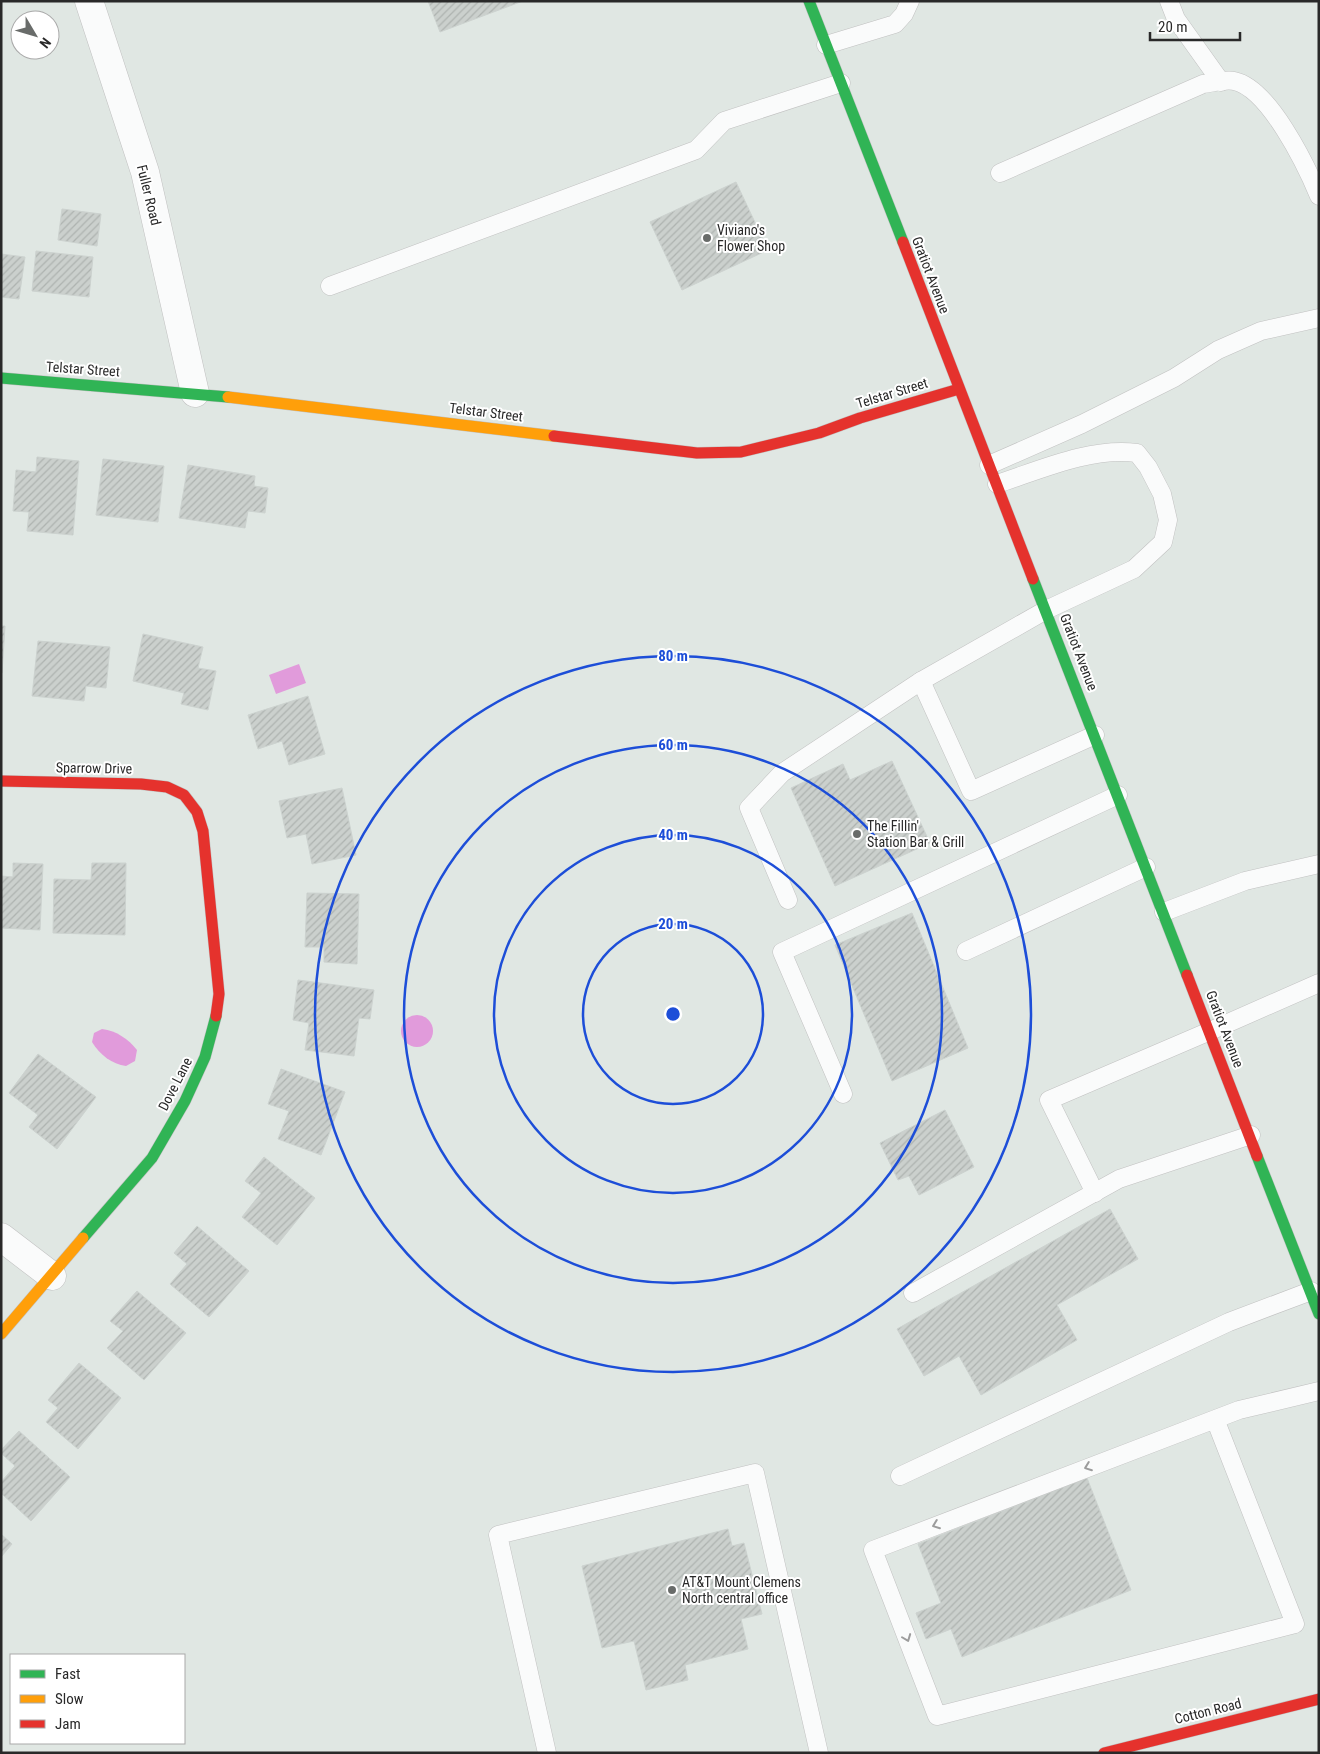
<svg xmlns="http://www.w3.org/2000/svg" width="1320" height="1754" font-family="'Roboto Condensed',sans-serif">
  <defs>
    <pattern id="building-hatch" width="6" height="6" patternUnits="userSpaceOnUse" patternTransform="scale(1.25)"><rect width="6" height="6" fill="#cbd0cd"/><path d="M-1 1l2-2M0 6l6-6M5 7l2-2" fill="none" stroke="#aeb3b0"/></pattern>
  </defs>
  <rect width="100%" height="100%" fill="#e0e7e3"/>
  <g fill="#e19bdb">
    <polygon points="299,664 306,683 276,694 269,675"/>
    <circle cx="417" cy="1031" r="16"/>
    <path d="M102,1029C117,1031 128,1039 137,1050L135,1061L126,1066C112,1064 100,1055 92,1042L94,1033Z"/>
  </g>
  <g fill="url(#building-hatch)" stroke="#ccd2cf">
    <polygon points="428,1 523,1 440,32"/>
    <polygon points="736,182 768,250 682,290 650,222"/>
    <polygon points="62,209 101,214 97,246 58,240"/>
    <polygon points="36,251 93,257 89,297 32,291"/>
    <polygon points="1,254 25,257 19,299 1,297"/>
    <polygon points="37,457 79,461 73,535 27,531 29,512 13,511 16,470 36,472"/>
    <polygon points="103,459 164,466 158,522 96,515"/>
    <polygon points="188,465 255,476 254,486 268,488 265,513 248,511 245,528 179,518"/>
    <polygon points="1,626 5,626 2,673 1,672"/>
    <polygon points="143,634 203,647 198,668 216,671 208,710 181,704 184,693 133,681"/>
    <polygon points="38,641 110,647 106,688 86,686 84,701 32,696"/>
    <polygon points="308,696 325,754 289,765 282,741 258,749 248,715"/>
    <polygon points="892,761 930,843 835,886 791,788 843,764 850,780"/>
    <polygon points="342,788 356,855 312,864 306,834 287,838 279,801"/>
    <polygon points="13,863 43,864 40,930 1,928 1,876 13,877"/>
    <polygon points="92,863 126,863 125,935 53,933 54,879 91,880"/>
    <polygon points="307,893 359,894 357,964 324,962 324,947 305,947"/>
    <polygon points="912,913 968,1048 892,1081 835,945"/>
    <polygon points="298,980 374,990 370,1019 359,1018 354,1056 305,1050 309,1023 293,1020"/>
    <polygon points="38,1054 96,1097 57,1149 29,1127 38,1115 9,1093"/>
    <polygon points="281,1069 345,1092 321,1155 278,1139 289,1111 268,1104"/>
    <polygon points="945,1110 974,1167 919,1195 909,1176 898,1180 880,1143"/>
    <polygon points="264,1157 315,1198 277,1245 242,1217 261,1193 245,1181"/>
    <polygon points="1110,1209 1138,1259 1057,1305 1077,1340 981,1395 959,1356 924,1376 897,1329"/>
    <polygon points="197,1226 249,1271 209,1317 170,1284 187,1264 174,1253"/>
    <polygon points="137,1291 186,1333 144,1380 107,1348 123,1331 110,1321"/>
    <polygon points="79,1363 121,1398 78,1449 46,1422 58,1408 48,1400"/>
    <polygon points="19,1431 70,1477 31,1521 1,1493 1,1482 15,1466 1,1453 1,1450"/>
    <polygon points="1087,1478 1131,1590 962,1657 951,1629 926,1639 916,1613 941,1603 918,1544"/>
    <polygon points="728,1529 732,1546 744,1543 762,1614 741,1619 748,1649 685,1665 688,1680 646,1690 634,1641 602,1648 582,1566"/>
    <polygon points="1,1534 12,1544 1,1557"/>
  </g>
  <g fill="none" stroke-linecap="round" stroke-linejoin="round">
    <defs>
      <g id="lane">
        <polyline points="1169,1 1176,19 1221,82"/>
        <polyline points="826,45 895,24 904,14 910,1"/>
        <path d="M1000,173L1203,84C1212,83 1225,79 1234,81C1269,88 1306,165 1319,196"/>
        <polyline points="330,286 696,150 724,121 841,83"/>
        <polyline points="989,465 1082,424 1174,378 1218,350 1261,331 1319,318"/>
        <polyline points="921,681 971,791 1095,735"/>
        <path d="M788,900L749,808L782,773L921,681L1046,610L1134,569L1163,542L1168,520L1162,494L1148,467L1137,453C1090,447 1040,470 997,484"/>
        <polyline points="1164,912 1245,881 1319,864"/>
        <polyline points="966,951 1146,867"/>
        <polyline points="843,1094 782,952 1118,795"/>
        <polyline points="1095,1193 1049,1100 1210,1031 1319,983"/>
        <polyline points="913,1293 1119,1179 1251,1135"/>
        <polyline points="1215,1419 1295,1624 937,1716 873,1550 1239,1410 1319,1391"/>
        <polyline points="900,1476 1229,1322 1311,1291"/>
        <polyline points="547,1753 498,1535 755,1473 819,1753"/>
      </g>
      <g id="street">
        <polyline points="89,1 145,172 195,393"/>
        <polyline points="1,1237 52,1276"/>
      </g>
      <g id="fast">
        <polyline points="809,1 903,242"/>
        <polyline points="1,378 228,397"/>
        <polyline points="1033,579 1187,975"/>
        <polyline points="1257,1156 1319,1314"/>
        <polyline points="83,1238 152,1158 185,1101 205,1057 216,1016"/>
      </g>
      <g id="slow">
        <polyline points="228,397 554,436"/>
        <polyline points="1,1334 83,1238"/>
      </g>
      <g id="jam">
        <polyline points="903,242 1033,579"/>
        <polyline points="554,436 697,453 741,452 819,433 860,418 959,389"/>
        <polyline points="1,781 141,784 167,787 184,795 197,812 203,831 219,994 216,1016"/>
        <polyline points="1187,975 1257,1156"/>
        <polyline points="1104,1753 1319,1699"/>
      </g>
    </defs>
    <use href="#lane" stroke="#c1c1c1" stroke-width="19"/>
    <use href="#street" stroke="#c1c1c1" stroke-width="29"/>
    <use href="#fast" stroke="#c1c1c1" stroke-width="12"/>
    <use href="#slow" stroke="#c1c1c1" stroke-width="12"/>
    <use href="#jam" stroke="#c1c1c1" stroke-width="12"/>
    <use href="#lane" stroke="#fafbfb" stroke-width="18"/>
    <use href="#street" stroke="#fafbfb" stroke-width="28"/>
    <use href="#fast" stroke="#30b455" stroke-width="11"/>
    <use href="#slow" stroke="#ff9f0a" stroke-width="11"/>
    <use href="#jam" stroke="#e5322d" stroke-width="11"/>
  </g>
  <defs><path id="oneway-chevron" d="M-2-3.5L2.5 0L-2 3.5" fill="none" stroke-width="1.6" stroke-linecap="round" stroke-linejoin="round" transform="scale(1.25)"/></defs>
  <g stroke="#9c9c9c">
    <use href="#oneway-chevron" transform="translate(1088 1467) rotate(159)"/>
    <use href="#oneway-chevron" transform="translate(936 1525) rotate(159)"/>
    <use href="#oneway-chevron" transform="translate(907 1638) rotate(69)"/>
  </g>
  <g fill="none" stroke="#1d4ed8" stroke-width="2.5">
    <circle cx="673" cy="1014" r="90"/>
    <circle cx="673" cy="1014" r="179"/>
    <circle cx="673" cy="1014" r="269"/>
    <circle cx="673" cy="1014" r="358"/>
  </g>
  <g fill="#696c6a" stroke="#fff" stroke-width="2">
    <circle cx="707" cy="238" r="5"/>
    <circle cx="857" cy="834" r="5"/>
    <circle cx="672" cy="1590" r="5"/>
  </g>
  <g text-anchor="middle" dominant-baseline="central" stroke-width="4" stroke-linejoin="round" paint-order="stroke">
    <g font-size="14" fill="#292929" stroke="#fff">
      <text transform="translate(149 195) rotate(76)">Fuller Road</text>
      <text transform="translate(931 275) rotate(69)">Gratiot Avenue</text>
      <text transform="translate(83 369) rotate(4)">Telstar Street</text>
      <text transform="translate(892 393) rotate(-17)">Telstar Street</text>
      <text transform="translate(486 412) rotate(7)">Telstar Street</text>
      <text transform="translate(1079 652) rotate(69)">Gratiot Avenue</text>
      <text transform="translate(94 768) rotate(1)">Sparrow Drive</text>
      <text transform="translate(1225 1029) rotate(69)">Gratiot Avenue</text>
      <text transform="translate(175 1084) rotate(-63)">Dove Lane</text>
      <text transform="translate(1208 1711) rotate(-14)">Cotton Road</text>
    </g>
    <g font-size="14" fill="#292929" stroke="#fff" text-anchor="start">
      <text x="717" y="230">Viviano's<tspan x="717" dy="16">Flower Shop</tspan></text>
      <text x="867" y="826">The Fillin'<tspan x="867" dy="16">Station Bar &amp; Grill</tspan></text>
      <text x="682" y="1582">AT&amp;T Mount Clemens<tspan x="682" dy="16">North central office</tspan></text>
    </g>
  </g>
  <circle cx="673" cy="1014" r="8" fill="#1d4ed8" stroke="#fff" stroke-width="2.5"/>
  <g font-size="15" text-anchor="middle" font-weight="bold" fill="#1d4ed8" stroke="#fff" stroke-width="4" stroke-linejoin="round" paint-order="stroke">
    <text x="673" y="661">80 m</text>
    <text x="673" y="750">60 m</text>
    <text x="673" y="840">40 m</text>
    <text x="673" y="929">20 m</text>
  </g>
  <rect width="1320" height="1754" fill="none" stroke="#292929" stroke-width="5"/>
  <rect x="10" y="1654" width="175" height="90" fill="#ffffff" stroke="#a9a9a9"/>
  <rect x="20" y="1670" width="25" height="8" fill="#30b455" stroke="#a9a9a9"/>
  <text x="55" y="1679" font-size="15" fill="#292929">Fast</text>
  <rect x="20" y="1695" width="25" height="8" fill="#ff9f0a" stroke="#a9a9a9"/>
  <text x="55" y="1704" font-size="15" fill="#292929">Slow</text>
  <rect x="20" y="1720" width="25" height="8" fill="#e5322d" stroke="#a9a9a9"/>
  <text x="55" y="1729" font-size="15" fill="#292929">Jam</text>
  <g transform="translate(35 35) rotate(128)"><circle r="24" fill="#ffffff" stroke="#a9a9a9"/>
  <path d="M0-4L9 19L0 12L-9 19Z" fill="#696c6a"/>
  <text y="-8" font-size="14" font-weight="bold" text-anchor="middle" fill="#292929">N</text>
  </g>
  <path d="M1150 32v8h90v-8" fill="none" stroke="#292929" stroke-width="2.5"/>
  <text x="1158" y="32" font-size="15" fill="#292929" stroke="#ffffff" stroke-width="4" paint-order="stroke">20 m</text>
</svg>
